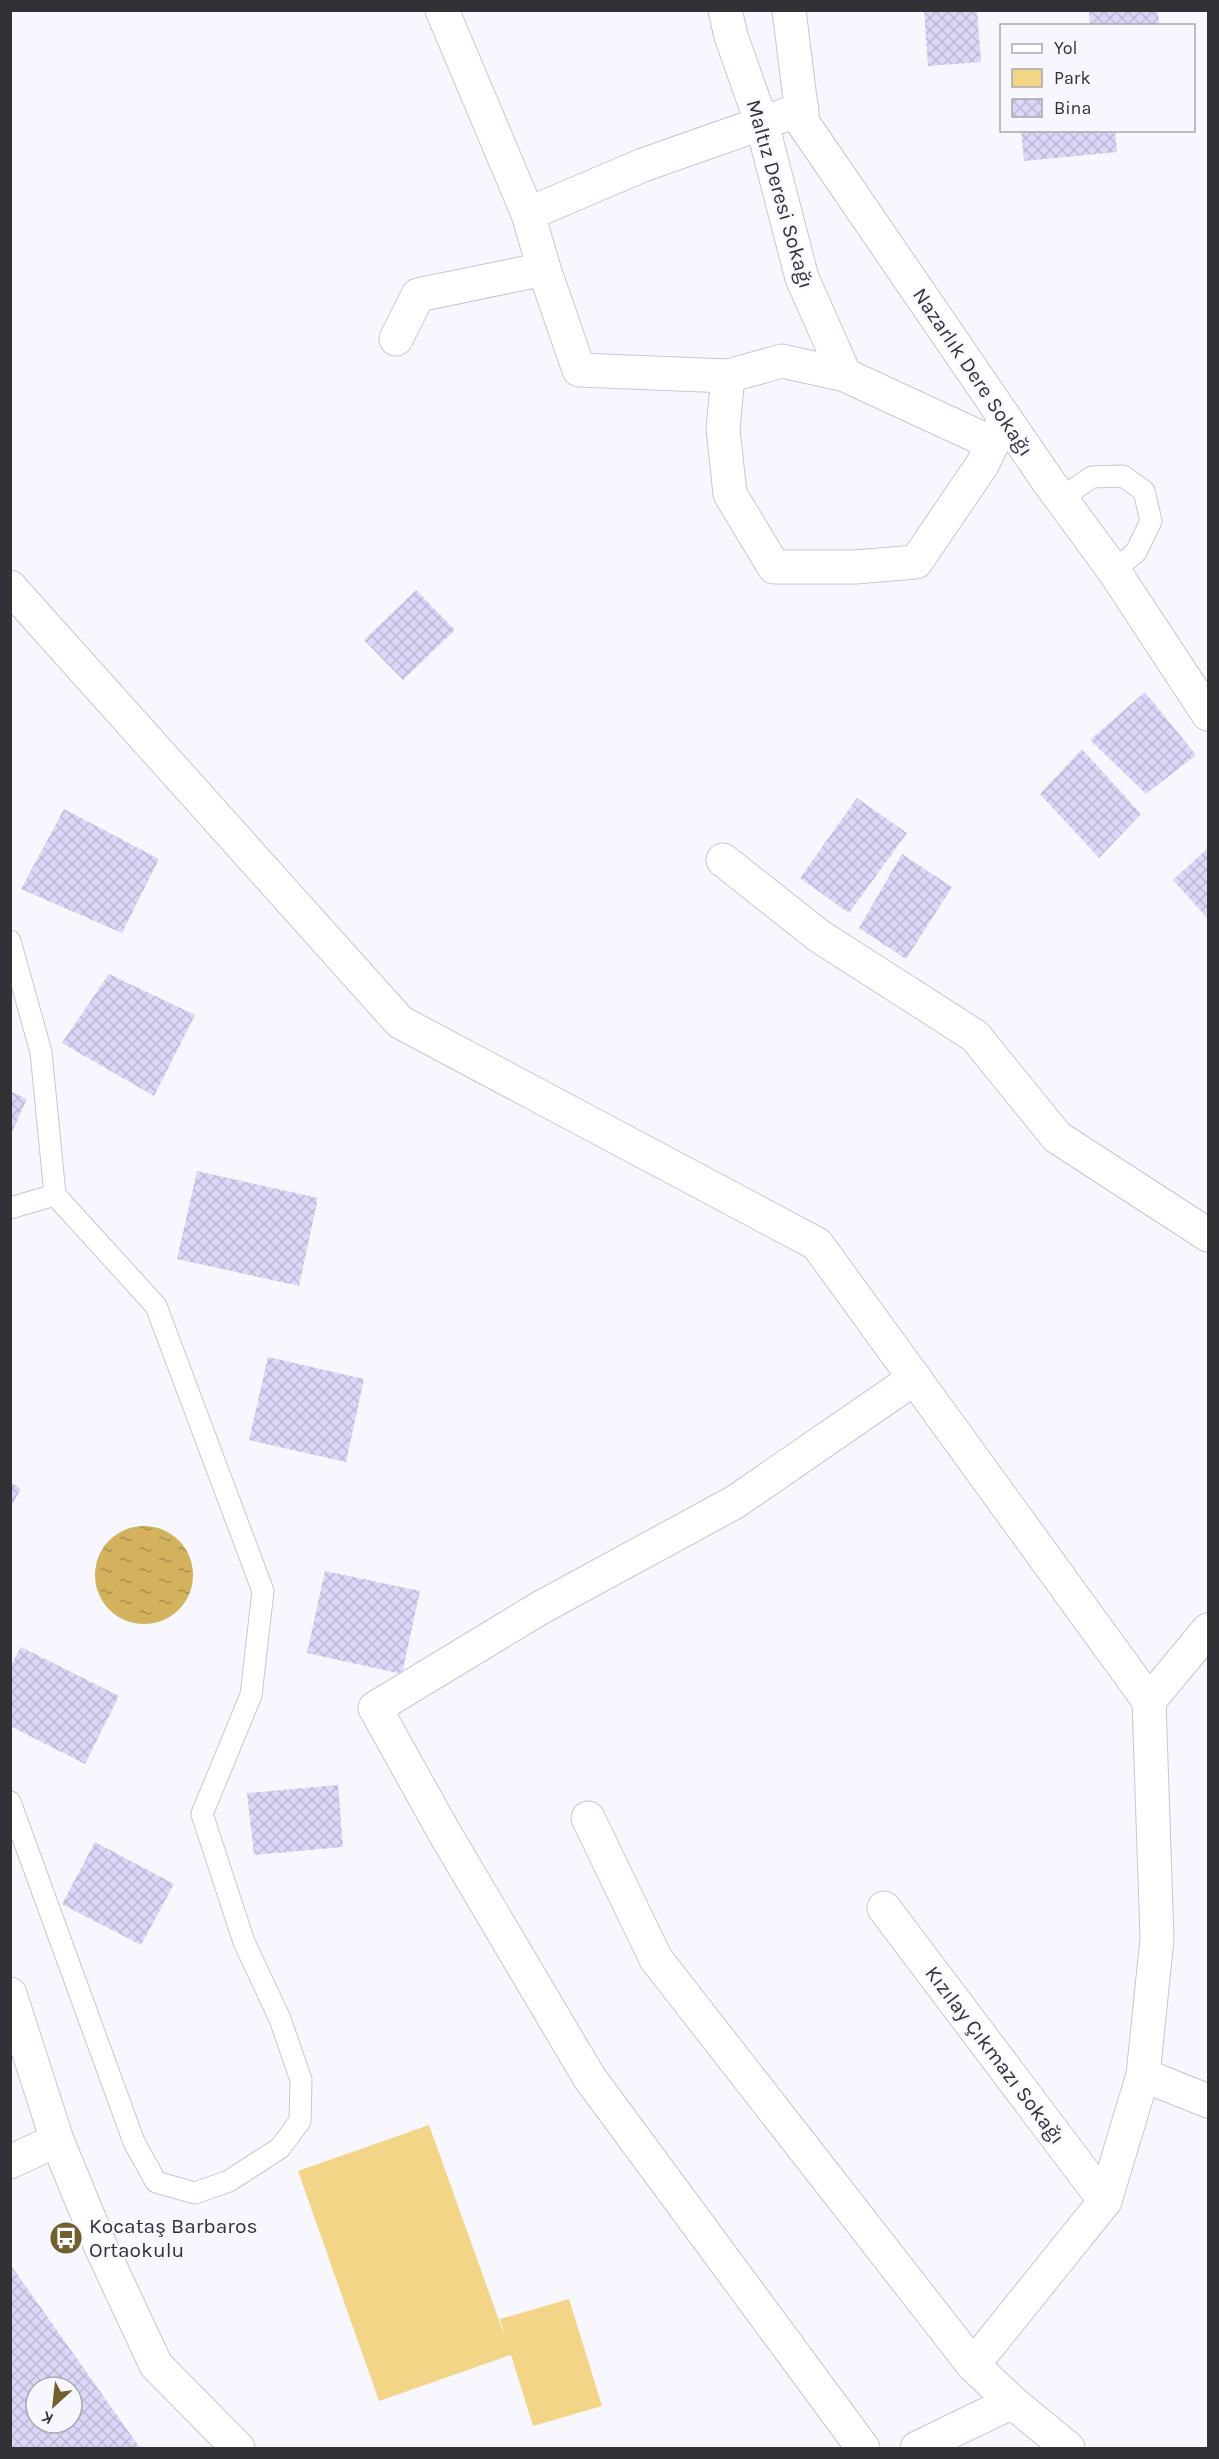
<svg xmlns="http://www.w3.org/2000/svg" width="1219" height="2459" font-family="Karla,sans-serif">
  <defs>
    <pattern id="water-ripples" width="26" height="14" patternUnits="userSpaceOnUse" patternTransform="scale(1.5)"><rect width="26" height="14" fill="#d2b25c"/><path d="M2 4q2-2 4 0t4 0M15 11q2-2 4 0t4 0" fill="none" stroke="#ab914d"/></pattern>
    <pattern id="building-cross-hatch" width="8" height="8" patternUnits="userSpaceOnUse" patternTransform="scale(1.5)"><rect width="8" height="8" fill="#dad7f8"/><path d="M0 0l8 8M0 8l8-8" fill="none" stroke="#bcb9d5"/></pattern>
  </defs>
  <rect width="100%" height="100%" fill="#f8f7ff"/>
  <polygon fill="#f3d588" points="429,2125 505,2337 500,2319 569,2299 602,2406 533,2426 511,2355 379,2401 298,2171"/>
  <circle fill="url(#water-ripples)" cx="144" cy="1575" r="49"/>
  <g fill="url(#building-cross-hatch)" fill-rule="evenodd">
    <polygon points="924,10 977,10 981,62 928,66"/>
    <polygon points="1089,10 1158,10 1159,26 1090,26"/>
    <polygon points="1021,130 1115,130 1117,152 1024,161"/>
    <polygon points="416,590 455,630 403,680 364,640"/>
    <polygon points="1145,692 1196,755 1146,794 1090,740"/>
    <polygon points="1082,749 1141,814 1099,858 1040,794"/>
    <polygon points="857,798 907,833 849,913 800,878"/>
    <polygon points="64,809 159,859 122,933 21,889"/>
    <polygon points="1208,848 1208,919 1173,880"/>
    <polygon points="902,854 952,887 906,959 859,928"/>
    <polygon points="109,974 195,1015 154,1096 62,1043"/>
    <polygon points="10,1091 27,1099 10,1136"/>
    <polygon points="197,1171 318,1198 299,1286 177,1259"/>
    <polygon points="268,1357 364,1379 346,1462 249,1440"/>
    <polygon points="10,1482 21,1489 10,1508"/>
    <polygon points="325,1571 420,1591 402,1674 307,1653"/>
    <polygon points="21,1647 119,1696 85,1764 10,1726 10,1667"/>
    <polygon points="338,1785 343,1847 254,1855 247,1793"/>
    <polygon points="95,1842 174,1884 141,1945 62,1904"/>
    <path d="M10,2264L140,2448H10ZM36,2387H72V2423H36Z"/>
  </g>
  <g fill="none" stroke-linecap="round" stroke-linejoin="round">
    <defs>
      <g id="lane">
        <polyline points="1060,499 1092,477 1123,476 1144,491 1151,521 1136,552 1114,571"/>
        <polyline points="10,941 41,1052 55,1195 156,1306 263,1591 251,1695 202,1814 244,1942 280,2019 301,2080 300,2121 280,2148 229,2181 195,2193 156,2182 134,2142 10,1802"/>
        <polyline points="10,1208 55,1195"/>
      </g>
      <g id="street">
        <polyline points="442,10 528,214"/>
        <polyline points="725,10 731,36 762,124 802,278 845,375"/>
        <polyline points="789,10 803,123 1048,481 1114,571 1208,714"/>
        <polyline points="396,339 418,295 544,269"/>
        <polyline points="728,376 579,370 544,269 528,214 643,165 802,109"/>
        <polyline points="992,443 845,375 782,361 728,376 723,429 730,494 774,567 855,567 916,562 982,465 1005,418"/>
        <polyline points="10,587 400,1022 817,1244 1149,1701 1157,1939 1143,2075 1105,2201 973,2365"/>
        <polyline points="723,860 819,936 975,1036 1057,1137 1208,1235"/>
        <polyline points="1149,1701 1208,1630"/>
        <polyline points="588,1818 656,1959 973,2365 1012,2402 1068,2448"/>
        <polyline points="884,1908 1105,2201"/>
        <polyline points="10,1994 57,2140 100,2245 156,2365 238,2448"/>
        <polyline points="1143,2075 1208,2101"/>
        <polyline points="10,2162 57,2140"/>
        <polyline points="863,2448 589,2077 444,1832 375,1708 540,1608 735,1502 915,1378"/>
        <polyline points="917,2448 1012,2402"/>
      </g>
    </defs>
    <use href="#lane" stroke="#c7c6d2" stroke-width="23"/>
    <use href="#street" stroke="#c7c6d2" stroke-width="35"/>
    <use href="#lane" stroke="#fff" stroke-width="21"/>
    <use href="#street" stroke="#fff" stroke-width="33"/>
  </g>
  <defs>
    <symbol id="bus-disc" viewBox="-11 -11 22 22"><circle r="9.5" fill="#715f2d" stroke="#f8f7ff"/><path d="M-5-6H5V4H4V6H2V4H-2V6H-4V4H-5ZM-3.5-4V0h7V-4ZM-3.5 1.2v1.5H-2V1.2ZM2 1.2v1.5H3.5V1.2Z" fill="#fff"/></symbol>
  </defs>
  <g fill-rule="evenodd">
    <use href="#bus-disc" x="47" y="2219" width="38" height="38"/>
  </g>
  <g text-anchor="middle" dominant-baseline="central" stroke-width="4.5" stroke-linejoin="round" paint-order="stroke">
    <g font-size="21" fill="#323236" stroke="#f8f7ff">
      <text transform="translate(780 194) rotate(74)">Maltız Deresi Sokağı</text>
      <text transform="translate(973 372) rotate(56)">Nazarlık Dere Sokağı</text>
      <text transform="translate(995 2055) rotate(53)">Kızılay Çıkmazı Sokağı</text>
    </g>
    <g font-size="21" fill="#323236" stroke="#f8f7ff" text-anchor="start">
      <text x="89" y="2226">Kocataş Barbaros<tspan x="89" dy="24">Ortaokulu</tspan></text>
    </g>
  </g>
  <rect width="1219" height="2459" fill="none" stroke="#323236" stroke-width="24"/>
  <rect x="1000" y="24" width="195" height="108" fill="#f8f7ff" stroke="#a9a8af" stroke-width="1.5"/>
  <rect x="1012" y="44" width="30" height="9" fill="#ffffff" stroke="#a9a8af" stroke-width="1.5"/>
  <text x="1054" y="54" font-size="18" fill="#323236">Yol</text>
  <rect x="1012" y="69" width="30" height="18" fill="#f3d588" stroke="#a9a8af" stroke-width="1.5"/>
  <text x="1054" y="84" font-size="18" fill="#323236">Park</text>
  <rect x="1012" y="99" width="30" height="18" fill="url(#building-cross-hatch)" stroke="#a9a8af" stroke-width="1.5"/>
  <text x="1054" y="114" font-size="18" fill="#323236">Bina</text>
  <g transform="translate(54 2405) rotate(207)"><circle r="28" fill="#f8f7ff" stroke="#a9a8af" stroke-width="1.5"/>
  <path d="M0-4.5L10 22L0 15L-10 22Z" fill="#715f2d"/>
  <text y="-9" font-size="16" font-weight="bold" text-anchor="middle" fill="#323236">K</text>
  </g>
</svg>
